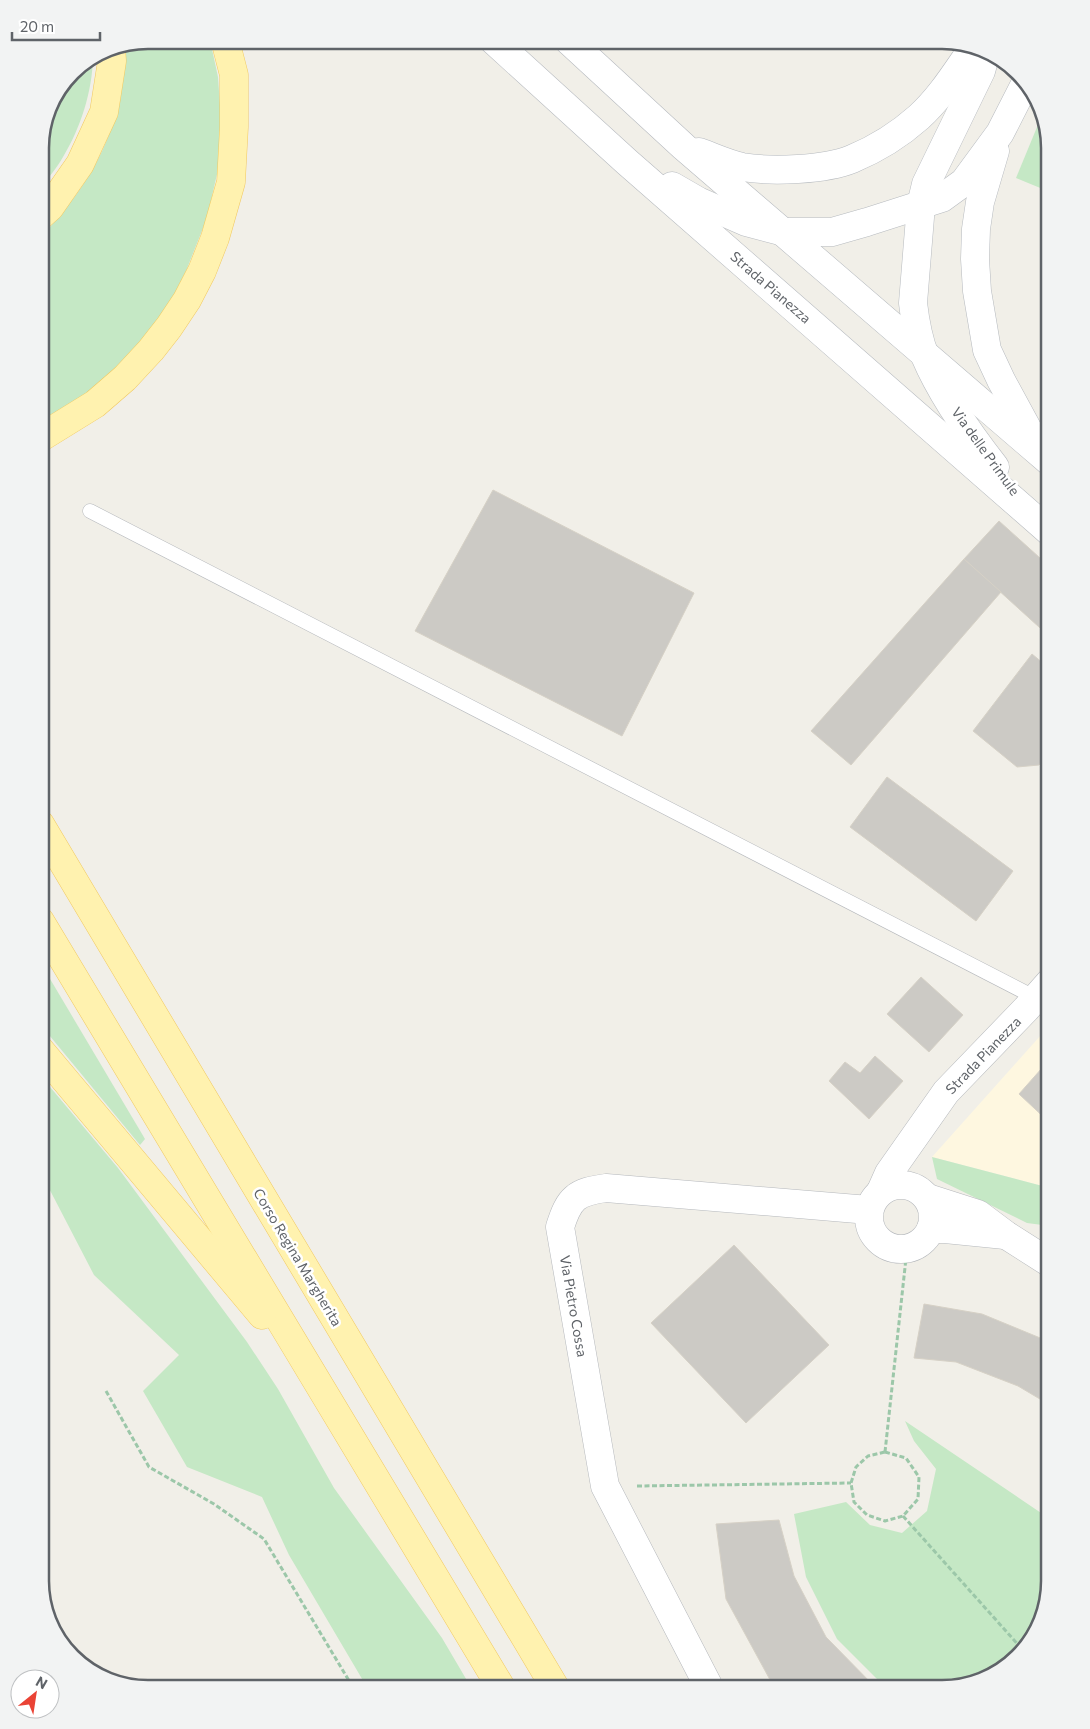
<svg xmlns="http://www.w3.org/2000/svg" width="1090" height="1729" font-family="Commissioner,sans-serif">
  <rect width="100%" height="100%" fill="#f1efe8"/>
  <polygon fill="#fef7e0" points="1050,1025 1050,1188 932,1157"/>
  <g fill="#c5e8c5">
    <path d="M148,40H210L218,77L220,105V161L207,218L186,271L172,299L152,328L124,360L92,391L40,421V238C94,181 125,124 125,44Z"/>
    <path d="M93,58C92,92 81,127 63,157C57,168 48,178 40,188V141L48,106L72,71Z"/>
    <polygon points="1042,115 1050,148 1050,192 1016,178"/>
    <polygon points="40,962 145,1139 140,1145 40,1024"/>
    <polygon points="40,1075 118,1168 247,1342 278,1389 334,1488 442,1638 472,1689 368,1689 289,1555 262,1497 187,1467 143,1391 179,1355 94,1275 40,1171"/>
    <polygon points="932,1157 1050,1188 1050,1226 1027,1223 937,1179"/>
    <polygon points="905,1421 1050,1519 1050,1581 1032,1641 990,1678 942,1689 887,1689 837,1639 806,1577 794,1514 846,1502 870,1525 902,1533 927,1511 936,1469 914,1441"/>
  </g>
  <g fill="#cccac5" stroke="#d6d1c6">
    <polygon points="493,490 694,593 622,736 415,631"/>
    <polygon points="999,521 1050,567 1050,637 964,559"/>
    <polygon points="964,559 1001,592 851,765 811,731"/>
    <polygon points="1032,654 1050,669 1050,751 1039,765 1017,767 973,731"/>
    <polygon points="887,777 1013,871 976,921 850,827"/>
    <polygon points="921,977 963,1015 929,1052 887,1014"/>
    <polygon points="875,1056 903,1081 869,1119 829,1081 845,1062 860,1073"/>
    <polygon points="1050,1059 1050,1123 1019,1094"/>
    <polygon points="1050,1124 1050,1140 1042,1133"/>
    <polygon points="734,1245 829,1345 746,1423 651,1323"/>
    <polygon points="924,1304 982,1314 1050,1342 1050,1405 1018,1386 956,1362 914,1358"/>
    <polygon points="779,1520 794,1576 826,1637 877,1689 775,1689 726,1599 716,1524"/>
  </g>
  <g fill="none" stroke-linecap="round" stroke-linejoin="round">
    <defs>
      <polyline id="lane" points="90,511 1036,998"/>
      <g id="street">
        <circle cx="901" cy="1217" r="32"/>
        <polyline points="881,1191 889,1173 946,1092 1026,1009 1050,982"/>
        <polyline points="928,1198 978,1214 1006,1235 1050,1263"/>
        <polyline points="931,1229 945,1229 1005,1235"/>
        <path d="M710,1689L605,1486L560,1227C569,1198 576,1192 606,1188L869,1210"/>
      </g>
      <g id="secondary">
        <polyline points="493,40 627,162 1050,532"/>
        <polyline points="568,40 684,147 1050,462"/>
        <path d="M986,53L981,71L926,184L921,205L913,303C915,320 918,339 925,356C941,394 970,435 995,467"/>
        <polyline points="995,151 980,202 976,229 975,259 977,291 987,350 1001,380 1033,439"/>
        <path d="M699,152C713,157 728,164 742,167C771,172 825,170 852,159C876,149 900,134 919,117C941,97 956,72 973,48"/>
        <polyline points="672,186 698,201 746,222 784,232 832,232 867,222 942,198 964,182 1000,133 1025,84"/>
      </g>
      <g id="primary">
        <polyline points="40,216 50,207 80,164 104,112 112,61 111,47"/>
        <polyline points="40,438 95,404 125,378 151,350 169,327 187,300 202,271 215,238 231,182 234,127 234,75 225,40"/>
        <polyline points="40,824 556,1689"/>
        <polyline points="40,921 502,1689"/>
        <polyline points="40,1050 262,1315"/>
      </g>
    </defs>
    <use href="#lane" stroke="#b5b8bc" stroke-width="15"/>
    <use href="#street" stroke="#b5b8bc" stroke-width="29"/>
    <use href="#secondary" stroke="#b6babf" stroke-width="29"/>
    <use href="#primary" stroke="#f2c960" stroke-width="29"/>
    <g stroke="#9cc7a9" stroke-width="3" stroke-dasharray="5 2.5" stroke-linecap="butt">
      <polyline points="106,1391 149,1467 214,1504 264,1539 354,1689"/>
      <polygon points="885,1452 906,1458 919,1477 918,1499 903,1516 885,1521 867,1515 854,1502 851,1483 856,1467 868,1456"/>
      <polyline points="885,1452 907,1249"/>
      <polyline points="637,1486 851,1483"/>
      <polyline points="903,1516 1022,1649"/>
    </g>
    <use href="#lane" stroke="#fff" stroke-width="14"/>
    <use href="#street" stroke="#fff" stroke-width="28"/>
    <use href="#secondary" stroke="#fff" stroke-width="28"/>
    <use href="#primary" stroke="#fff2af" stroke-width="28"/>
  </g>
  <g text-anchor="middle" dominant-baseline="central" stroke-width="5" stroke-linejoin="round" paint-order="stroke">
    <g font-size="14" fill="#5f6368" stroke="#fff">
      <text transform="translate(771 287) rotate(41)">Strada Pianezza</text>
      <text transform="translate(986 451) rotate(54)">Via delle Primule</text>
      <text transform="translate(983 1055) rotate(-46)">Strada Pianezza</text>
      <text transform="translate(298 1257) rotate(59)">Corso Regina Margherita</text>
      <text transform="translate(574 1306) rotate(80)">Via Pietro Cossa</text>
    </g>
  </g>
  <path d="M0 0H1090V1729H0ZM148 49H942A99 99 0 0 1 1041 148V1581A99 99 0 0 1 942 1680H148A99 99 0 0 1 49 1581V148A99 99 0 0 1 148 49Z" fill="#f2f3f3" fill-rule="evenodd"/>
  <path fill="none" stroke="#5f6368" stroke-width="2.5" d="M148 49H942A99 99 0 0 1 1041 148V1581A99 99 0 0 1 942 1680H148A99 99 0 0 1 49 1581V148A99 99 0 0 1 148 49Z"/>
  <g transform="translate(35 1694) rotate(30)"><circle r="24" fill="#ffffff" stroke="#bfc1c3"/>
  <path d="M0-4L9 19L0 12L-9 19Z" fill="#ea4335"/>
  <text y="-8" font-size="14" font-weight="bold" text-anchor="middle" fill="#5f6368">N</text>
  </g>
  <path d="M12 32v8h88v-8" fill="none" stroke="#5f6368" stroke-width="2.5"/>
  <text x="20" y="32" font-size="15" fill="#5f6368" stroke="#ffffff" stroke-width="4" paint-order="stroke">20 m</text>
</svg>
